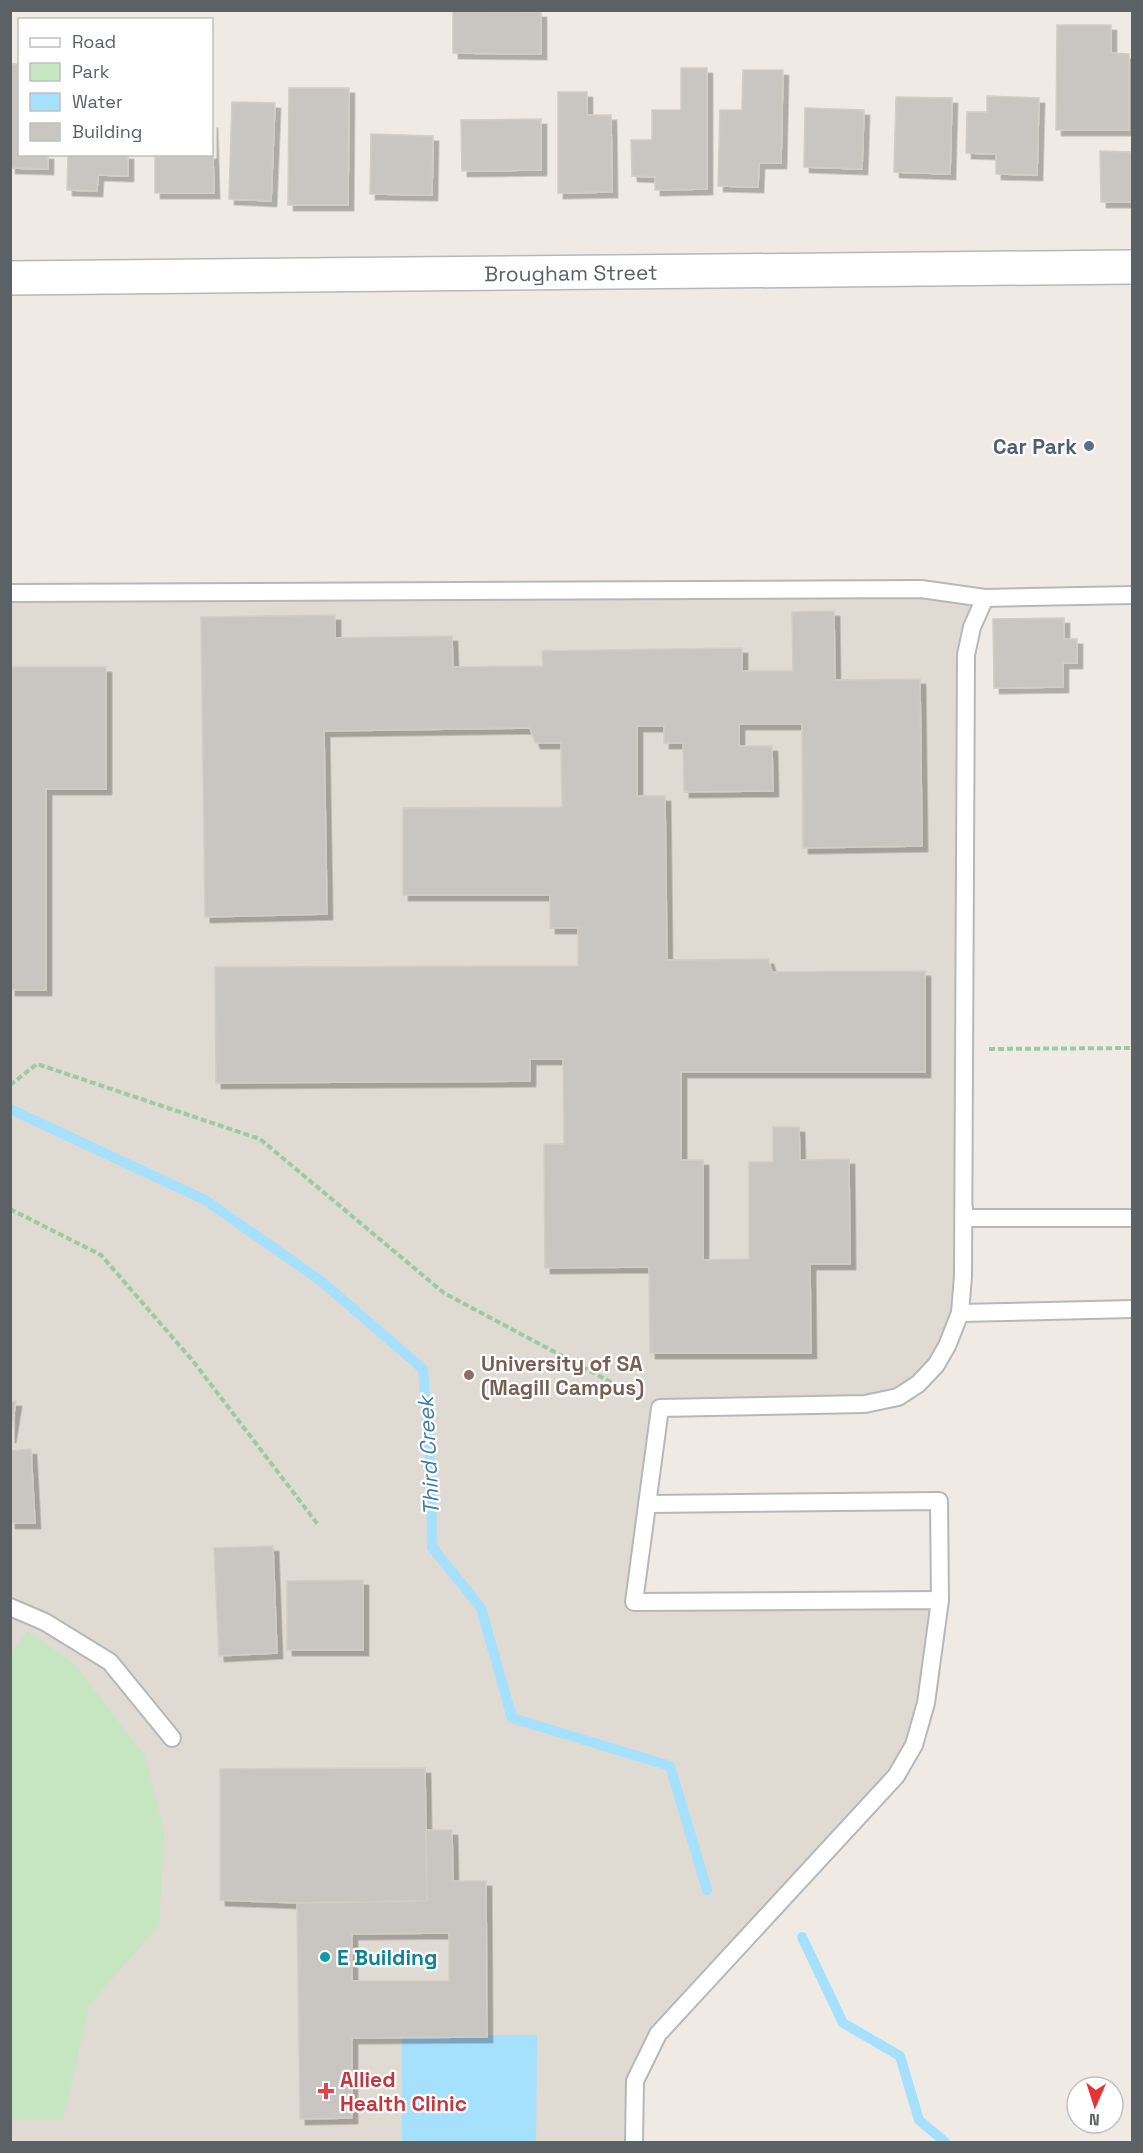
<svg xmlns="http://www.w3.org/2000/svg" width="1143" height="2153" font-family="'Space Grotesk',sans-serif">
  <defs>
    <filter id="shadow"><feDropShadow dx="5.5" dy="5.5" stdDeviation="0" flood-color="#0004"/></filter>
  </defs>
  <rect width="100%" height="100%" fill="#efebe4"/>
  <polygon fill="#dfdad2" points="921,589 985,598 972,627 964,1218 947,1346 898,1397 660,1408 634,1602 940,1600 914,1745 644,2057 634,2142 11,2142 10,593"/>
  <polygon fill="#c5e6c1" points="28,1631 74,1664 144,1755 164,1832 159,1925 89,2005 63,2120 11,2120 10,1654"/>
  <polygon fill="#a5e0fe" points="402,2035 537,2035 536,2142 402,2142"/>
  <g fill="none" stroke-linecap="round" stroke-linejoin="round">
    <g stroke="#a5e0fe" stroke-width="10">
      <polyline points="10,1109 205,1200 321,1281 423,1369 431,1474 432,1547 481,1608 512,1718 670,1766 707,1890"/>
      <polyline points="802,1937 843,2023 900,2056 919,2120 945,2142"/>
    </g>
  </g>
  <g fill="#c9c6c1" stroke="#d3cdc3" stroke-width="1.5" fill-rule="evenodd" filter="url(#shadow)">
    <polygon points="453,11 541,12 541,54 453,53"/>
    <polygon points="1057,25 1111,25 1111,53 1129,54 1129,130 1056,130"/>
    <polygon points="10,64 20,64 20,154 48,154 48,169 10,168"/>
    <polygon points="681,68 707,68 707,189 655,190 655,177 632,176 631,140 652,140 652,110 681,110"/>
    <polygon points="743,70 783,70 781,163 759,163 758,187 718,186 720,110 742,110"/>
    <polygon points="289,88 349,88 348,205 288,205"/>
    <polygon points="558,92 587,92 587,115 611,115 612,192 558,193"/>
    <polygon points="987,96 1039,98 1037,175 996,174 996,154 966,153 967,112 987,112"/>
    <polygon points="896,97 952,98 950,174 894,172"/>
    <polygon points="232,102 275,103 271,201 229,199"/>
    <polygon points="805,108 864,110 862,169 804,167"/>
    <polygon points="541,119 541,170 462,171 461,120"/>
    <polygon points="212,122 214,193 155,193 155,154 212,154"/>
    <polygon points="371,134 433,136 432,195 370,194"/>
    <polygon points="1100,151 1132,152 1132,202 1101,202"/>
    <polygon points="68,154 128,154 128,176 98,175 97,191 67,190"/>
    <polygon points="834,611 835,680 920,679 922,846 803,848 802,724 739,724 739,746 772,746 773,791 684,792 683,743 664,743 664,726 637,726 637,796 665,796 667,960 768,959 772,972 925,971 925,1072 681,1072 681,1160 703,1160 703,1260 749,1259 749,1162 773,1162 773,1127 799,1127 800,1160 849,1159 850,1264 810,1264 811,1353 650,1353 649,1267 545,1268 544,1144 564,1144 563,1059 530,1059 530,1081 216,1083 215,967 578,966 578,928 550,928 550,895 403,895 403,808 562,807 561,743 535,743 530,728 324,731 327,914 205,917 201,617 335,615 335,638 452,636 453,667 543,666 542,651 742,648 742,671 793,671 792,612"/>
    <polygon points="1064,618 1064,639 1077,639 1077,663 1063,663 1063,687 994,688 993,619"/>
    <polygon points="10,667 106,667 106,789 46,789 46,990 10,990"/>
    <polygon points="10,1401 16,1401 10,1438"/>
    <polygon points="31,1449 35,1523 10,1523 10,1451"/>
    <polygon points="273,1546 277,1653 219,1656 214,1548"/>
    <polygon points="363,1580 363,1650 287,1650 287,1581"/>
    <polygon points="425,1768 427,1901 297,1903 220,1900 220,1769"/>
    <path d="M426,1830H452L453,1881H486L487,2037L352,2038V2118L300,2119L297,1903L427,1901ZM449,1933V1981H352V1934Z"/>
  </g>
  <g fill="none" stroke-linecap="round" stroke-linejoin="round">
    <defs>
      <g id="lane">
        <polyline points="10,593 921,589 985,598 1132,595"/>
        <polyline points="964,1209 964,1218 1132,1218"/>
        <polyline points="960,1313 1132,1309"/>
        <polyline points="647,1504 939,1501 940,1600"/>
        <polyline points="10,1607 45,1622 110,1662 172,1738"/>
        <polyline points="634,2142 635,2081 658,2034 896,1776 914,1745 926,1703 940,1600 634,1602 660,1408 865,1404 898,1397 918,1384 936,1365 947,1346 960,1313 963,1276 966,655 972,627 985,598"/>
      </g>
      <g id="street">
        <path id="s1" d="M10,278L1132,267"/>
      </g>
    </defs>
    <use href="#lane" stroke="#b5b8bb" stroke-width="20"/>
    <use href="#street" stroke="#b5b8bb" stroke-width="36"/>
    <g stroke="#9bcaa4" stroke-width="4" stroke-dasharray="6 3" stroke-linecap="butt">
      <polyline points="989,1049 1132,1048"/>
      <polyline points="10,1085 37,1064 260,1139 444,1293 637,1396"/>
      <polyline points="10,1209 101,1255 193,1361 319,1526"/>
    </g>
    <use href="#lane" stroke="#fff" stroke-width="16"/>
    <use href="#street" stroke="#fff" stroke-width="33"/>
  </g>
  <circle fill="#5c6f8a" stroke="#fff" stroke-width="2" cx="1089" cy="446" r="6"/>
  <circle fill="#8d6e63" stroke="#fff" stroke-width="2" cx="469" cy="1375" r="6"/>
  <circle fill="#0f9aa8" stroke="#fff" stroke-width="2" cx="325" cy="1957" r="6"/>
  <path fill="#e0444e" stroke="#fff" stroke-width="2" d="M323 2082h6v6h6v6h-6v6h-6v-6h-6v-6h6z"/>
  <g text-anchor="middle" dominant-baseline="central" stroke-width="4.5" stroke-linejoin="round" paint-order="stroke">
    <g font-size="21" fill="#5c6165" stroke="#fff">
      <text stroke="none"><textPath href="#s1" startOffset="561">Brougham Street</textPath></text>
    </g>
    <g font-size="21" font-weight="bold" fill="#4e5e75" stroke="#fff" text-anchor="end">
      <text x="1077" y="446">Car Park</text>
    </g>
    <g font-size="21" font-weight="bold" fill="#785e54" stroke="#fff" text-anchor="start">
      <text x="481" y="1363">University of SA<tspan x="481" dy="24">(Magill Campus)</tspan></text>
    </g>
    <g font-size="21" font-weight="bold" fill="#0d838f" stroke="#fff" text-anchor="start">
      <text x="337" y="1957">E Building</text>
    </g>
    <g font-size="21" font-weight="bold" fill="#be3a42" stroke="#fff" text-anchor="start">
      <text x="340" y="2079">Allied<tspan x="340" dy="24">Health Clinic</tspan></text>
    </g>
    <g font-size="22" font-style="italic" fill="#3f7ca7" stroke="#fff">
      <text transform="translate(428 1456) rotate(-93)">Third Creek</text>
    </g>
  </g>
  <rect width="1143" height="2153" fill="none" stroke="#5c6165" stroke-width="24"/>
  <rect x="18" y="18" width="195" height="138" fill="#ffffff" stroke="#bec0c1" stroke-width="1.5"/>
  <rect x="30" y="38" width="30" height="9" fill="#ffffff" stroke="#bec0c1" stroke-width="1.5"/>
  <text x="72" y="48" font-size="18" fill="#5c6165">Road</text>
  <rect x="30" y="63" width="30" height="18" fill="#c5e6c1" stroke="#bec0c1" stroke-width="1.5"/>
  <text x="72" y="78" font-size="18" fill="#5c6165">Park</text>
  <rect x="30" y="93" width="30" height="18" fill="#a5e0fe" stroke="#bec0c1" stroke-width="1.5"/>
  <text x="72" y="108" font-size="18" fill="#5c6165">Water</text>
  <rect x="30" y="123" width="30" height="18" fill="#c9c6c1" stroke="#bec0c1" stroke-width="1.5"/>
  <text x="72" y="138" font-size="18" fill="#5c6165">Building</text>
  <g transform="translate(1095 2105) rotate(183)"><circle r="28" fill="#ffffff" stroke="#bec0c1" stroke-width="1.5"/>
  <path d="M0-4.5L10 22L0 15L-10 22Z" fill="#e83235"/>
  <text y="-9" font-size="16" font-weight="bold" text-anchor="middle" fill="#5c6165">N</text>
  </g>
</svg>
